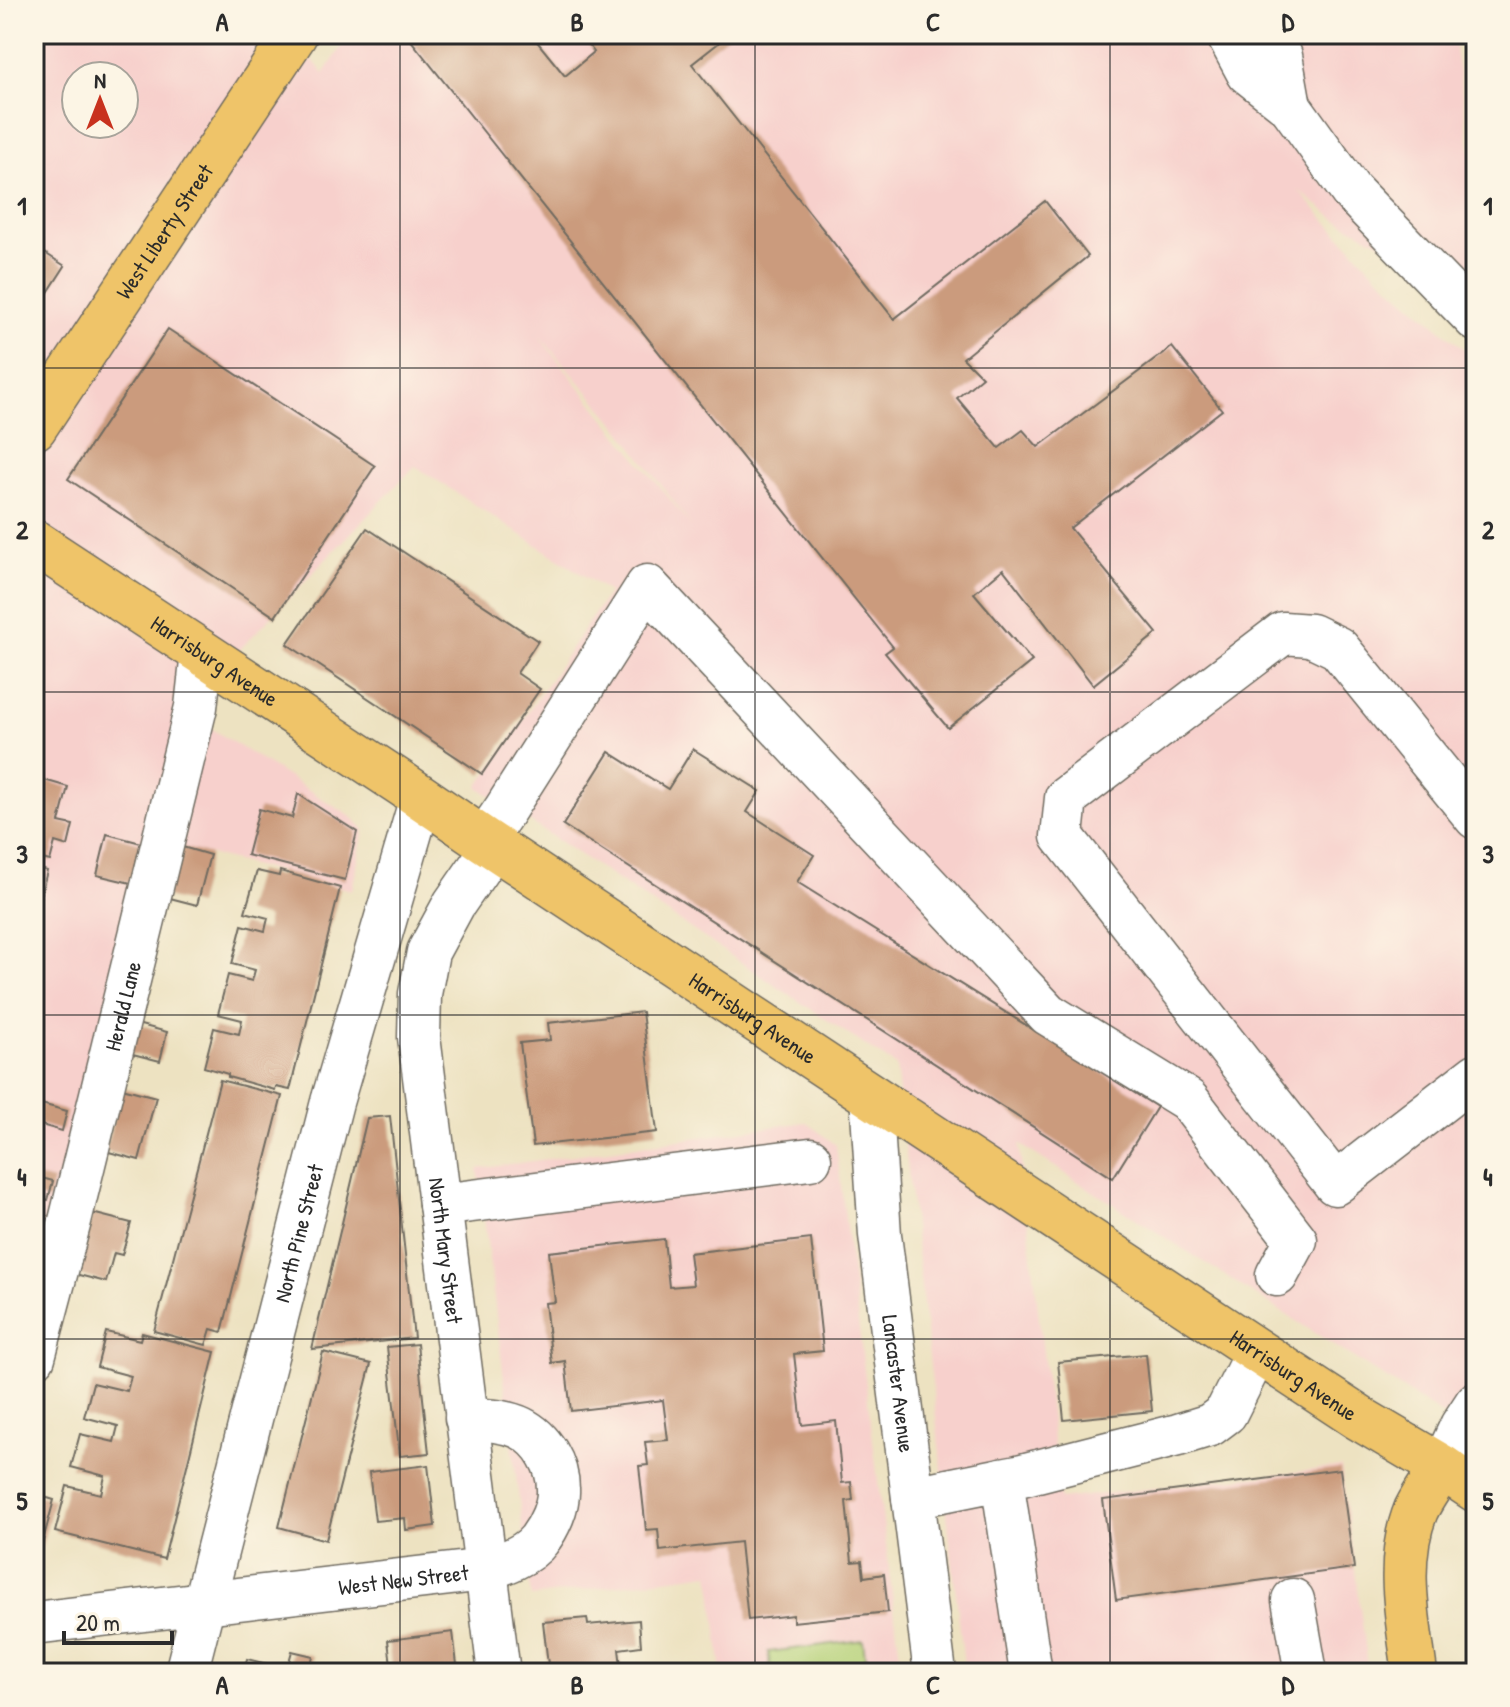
<svg xmlns="http://www.w3.org/2000/svg" width="1510" height="1707" font-family="'Patrick Hand',sans-serif">
  <rect width="100%" height="100%" fill="#fcf5e5"/>
  <filter id="ink" filterUnits="userSpaceOnUse"><feTurbulence type="fractalNoise" baseFrequency=".0125" numOctaves="2"/><feDisplacementMap in="SourceGraphic" scale="16" xChannelSelector="R" yChannelSelector="G"/><feConvolveMatrix kernelMatrix="1 2 1 2 8 2 1 2 1" color-interpolation-filters="sRGB"/></filter>
  <filter id="wash" filterUnits="userSpaceOnUse"><feTurbulence type="fractalNoise" baseFrequency=".006" numOctaves="4" result="noise"/><feDisplacementMap in="SourceGraphic" scale="32" xChannelSelector="R" yChannelSelector="G"/><feGaussianBlur stdDeviation="1.8" result="paint"/><feColorMatrix in="noise" values="0 0 0 0 0 0 0 0 0 0 0 0 0 0 0 0 0 1.4 0 .05"/><feComposite in="paint" operator="in"/></filter>
  <g filter="url(#wash)">
    <rect width="100%" height="100%" fill="#ede2c1"/>
    <g fill="#f7d0cc" fill-rule="evenodd">
      <path d="M34,34H292L324,74L350,34H1453L1476,188V281L1430,265L1383,244L1337,220L1298,190L1378,276L1476,359V1436L1019,1144L1060,1499L1341,1467L1369,1673H965L896,1066L478,787L609,592L415,466L182,710L353,818L364,830L352,890L151,840L34,1289ZM76,76H124V124H76ZM541,338L616,424L694,529L541,339Z"/>
      <polygon points="806,1122 836,1145 902,1673 722,1673 710,1573 531,1597 478,1169"/>
    </g>
    <polygon fill="#b4d076" stroke="#707e50" stroke-width="2" points="863,1640 867,1673 771,1673 768,1652"/>
    <g id="blocks">
      <g fill="#cb9b7d">
        <polygon points="406,34 531,34 565,76 594,52 580,34 730,34 692,64 894,319 1045,201 1088,256 963,358 982,377 957,398 999,448 1023,430 1038,447 1172,347 1222,410 1070,528 1157,633 1093,685 1003,569 974,593 1032,661 948,728 885,653 893,647"/>
        <polygon points="34,246 65,266 34,314"/>
        <polygon points="168,329 375,466 275,617 68,479"/>
        <polygon points="367,528 538,641 517,673 540,689 482,774 287,644"/>
        <polygon points="693,749 760,791 747,812 814,855 797,882 1157,1107 1113,1178 563,825 609,752 668,789"/>
        <polygon points="34,777 68,787 59,822 73,825 68,846 55,842 50,861 34,857"/>
        <polygon points="298,794 357,832 345,880 247,855 259,809 292,818"/>
        <polygon points="107,834 141,843 131,883 97,875"/>
        <polygon points="179,846 210,855 197,905 166,897"/>
        <polygon points="34,867 47,871 35,918 34,917"/>
        <polygon points="257,871 279,876 280,871 340,888 290,1090 276,1087 275,1090 228,1077 228,1074 204,1067 214,1028 239,1034 242,1020 218,1014 228,975 252,981 255,970 232,964 242,925 265,931 268,918 245,912"/>
        <polygon points="642,1012 657,1132 533,1146 520,1043 550,1040 548,1023"/>
        <polygon points="133,1023 167,1032 160,1061 125,1052"/>
        <polygon points="220,1080 282,1096 222,1332 211,1329 206,1345 154,1331"/>
        <polygon points="122,1088 156,1097 139,1160 105,1151"/>
        <polygon points="34,1102 67,1111 62,1131 34,1123"/>
        <polygon points="390,1116 414,1338 312,1349 367,1118"/>
        <polygon points="34,1176 53,1181 48,1200 34,1196"/>
        <polygon points="92,1213 131,1223 122,1255 114,1253 106,1282 75,1274"/>
        <polygon points="34,1219 58,1225 50,1258 34,1254"/>
        <polygon points="664,1239 669,1287 693,1285 689,1253 811,1239 823,1351 794,1354 802,1425 836,1421 842,1483 851,1482 853,1500 846,1501 852,1562 862,1561 864,1577 884,1574 888,1612 793,1622 793,1615 748,1620 740,1542 660,1551 658,1529 646,1530 639,1466 648,1465 645,1442 668,1440 663,1400 571,1411 565,1361 552,1363 545,1303 555,1302 549,1252"/>
        <polygon points="106,1332 140,1340 142,1333 215,1352 164,1559 55,1532 67,1486 101,1494 105,1476 71,1467 80,1434 114,1442 118,1426 84,1417 93,1383 127,1391 131,1376 97,1367"/>
        <polygon points="417,1344 429,1453 400,1456 387,1347"/>
        <polygon points="323,1352 371,1364 326,1540 279,1527"/>
        <polygon points="1146,1354 1152,1411 1064,1420 1058,1362"/>
        <polygon points="428,1465 435,1526 406,1530 405,1518 375,1521 369,1472"/>
        <polygon points="1340,1469 1354,1568 1116,1600 1103,1500"/>
        <polygon points="34,1494 54,1500 35,1570 34,1570"/>
        <polygon points="587,1618 588,1625 639,1620 641,1646 619,1649 621,1666 594,1669 594,1673 549,1673 543,1622"/>
        <polygon points="453,1632 458,1673 392,1673 388,1640"/>
        <polygon points="292,1651 313,1656 309,1673 243,1673 247,1659 287,1669"/>
      </g>
    </g>
  </g>
  <g filter="url(#ink)">
    <use href="#blocks" fill-opacity="0" stroke="#6f6b60" stroke-width="2"/>
    <g fill="none" stroke-linecap="round" stroke-linejoin="round">
      <defs>
        <g id="minor">
          <polyline points="1227,34 1248,73 1290,106 1351,191 1476,320"/>
          <polyline points="1269,34 1281,56 1290,106"/>
          <polyline points="1476,818 1338,648 1311,635 1283,633 1066,798 1062,836 1335,1184 1476,1075"/>
          <polyline points="484,840 504,811 647,586 1048,1014 1188,1100 1296,1240 1277,1275"/>
          <path id="s1" d="M494,846L454,904L428,952L420,994L419,1037L499,1673"/>
          <path id="s2" d="M871,1095L880,1235L935,1673"/>
          <polyline points="440,1205 810,1159"/>
          <path id="s3" d="M34,1357L70,1221L196,707L202,653"/>
          <polyline points="1442,1467 1461,1426 1476,1403"/>
          <polyline points="913,1497 1002,1479"/>
          <polyline points="1293,1600 1306,1673"/>
          <path id="s4" d="M34,1623L485,1570C503,1564 528,1555 539,1540C549,1527 559,1506 558,1489C558,1465 543,1439 521,1428C504,1420 484,1420 466,1418"/>
          <path id="s5" d="M186,1673L332,1102L421,798"/>
          <polyline points="1031,1673 1002,1479 1018,1476 1178,1435 1210,1425 1226,1413 1257,1351"/>
        </g>
        <g id="major">
          <path id="s6" d="M34,428L295,34"/>
          <path id="s7" d="M34,542L402,784L484,840L1257,1351L1359,1418L1442,1467L1476,1490"/>
          <path d="M1415,1673C1408,1619 1395,1562 1416,1510C1423,1495 1434,1481 1442,1467"/>
        </g>
      </defs>
      <use href="#minor" stroke="#6f6b60" stroke-width="45"/>
      <use href="#major" stroke="#6f6b60" stroke-width="47"/>
      <use href="#minor" stroke="#fff" stroke-width="42"/>
      <use href="#major" stroke="#efc469" stroke-width="44"/>
    </g>
  </g>
  <path fill="none" stroke="#2b2b2b" stroke-width="2" stroke-opacity="0.55" d="M400,34V1673M755,34V1673M1110,34V1673M34,368H1476M34,692H1476M34,1015H1476M34,1339H1476"/>
  <g text-anchor="middle" dominant-baseline="central" stroke-width="7" stroke-linejoin="round" paint-order="stroke">
    <g font-size="22" fill="#2b2b2b" stroke="#fcf5e5">
      <text stroke="none"><textPath href="#s6" startOffset="236">West Liberty Street</textPath></text>
      <text stroke="none"><textPath href="#s7" startOffset="216">Harrisburg Avenue</textPath></text>
      <text stroke="none"><textPath href="#s3" startOffset="362">Herald Lane</textPath></text>
      <text stroke="none"><textPath href="#s7" startOffset="862">Harrisburg Avenue</textPath></text>
      <text stroke="none"><textPath href="#s5" startOffset="454">North Pine Street</textPath></text>
      <text stroke="none"><textPath href="#s1" startOffset="426">North Mary Street</textPath></text>
      <text stroke="none"><textPath href="#s7" startOffset="1510">Harrisburg Avenue</textPath></text>
      <text stroke="none"><textPath href="#s2" startOffset="290">Lancaster Avenue</textPath></text>
      <text stroke="none"><textPath href="#s4" startOffset="372">West New Street</textPath></text>
    </g>
  </g>
  <rect width="1510" height="1707" fill="none" stroke="#fcf5e5" stroke-width="88"/>
  <g transform="translate(100 100)"><circle r="38" fill="#fcf5e5" stroke="#a8a49b" stroke-width="2"/>
  <path d="M0-6L14 30L0 20L-14 30Z" fill="#c8321e"/>
  <text y="-12" font-size="22" font-weight="bold" text-anchor="middle" fill="#2b2b2b">N</text>
  </g>
  <path d="M64 1631v12h108v-12" fill="none" stroke="#2b2b2b" stroke-width="4"/>
  <text x="76" y="1631" font-size="24" fill="#2b2b2b" stroke="#fcf5e5" stroke-width="6" paint-order="stroke">20 m</text>
  <rect x="44" y="44" width="1422" height="1619" fill="none" stroke="#2b2b2b" stroke-width="3"/>
  <g font-size="26" text-anchor="middle" font-weight="bold" fill="#2b2b2b">
    <text x="222" y="31">A</text>
    <text x="577" y="31">B</text>
    <text x="933" y="31">C</text>
    <text x="1288" y="31">D</text>
    <text x="22" y="215">1</text>
    <text x="1488" y="215">1</text>
    <text x="22" y="539">2</text>
    <text x="1488" y="539">2</text>
    <text x="22" y="863">3</text>
    <text x="1488" y="863">3</text>
    <text x="22" y="1186">4</text>
    <text x="1488" y="1186">4</text>
    <text x="22" y="1510">5</text>
    <text x="1488" y="1510">5</text>
    <text x="222" y="1694">A</text>
    <text x="577" y="1694">B</text>
    <text x="933" y="1694">C</text>
    <text x="1288" y="1694">D</text>
  </g>
</svg>
